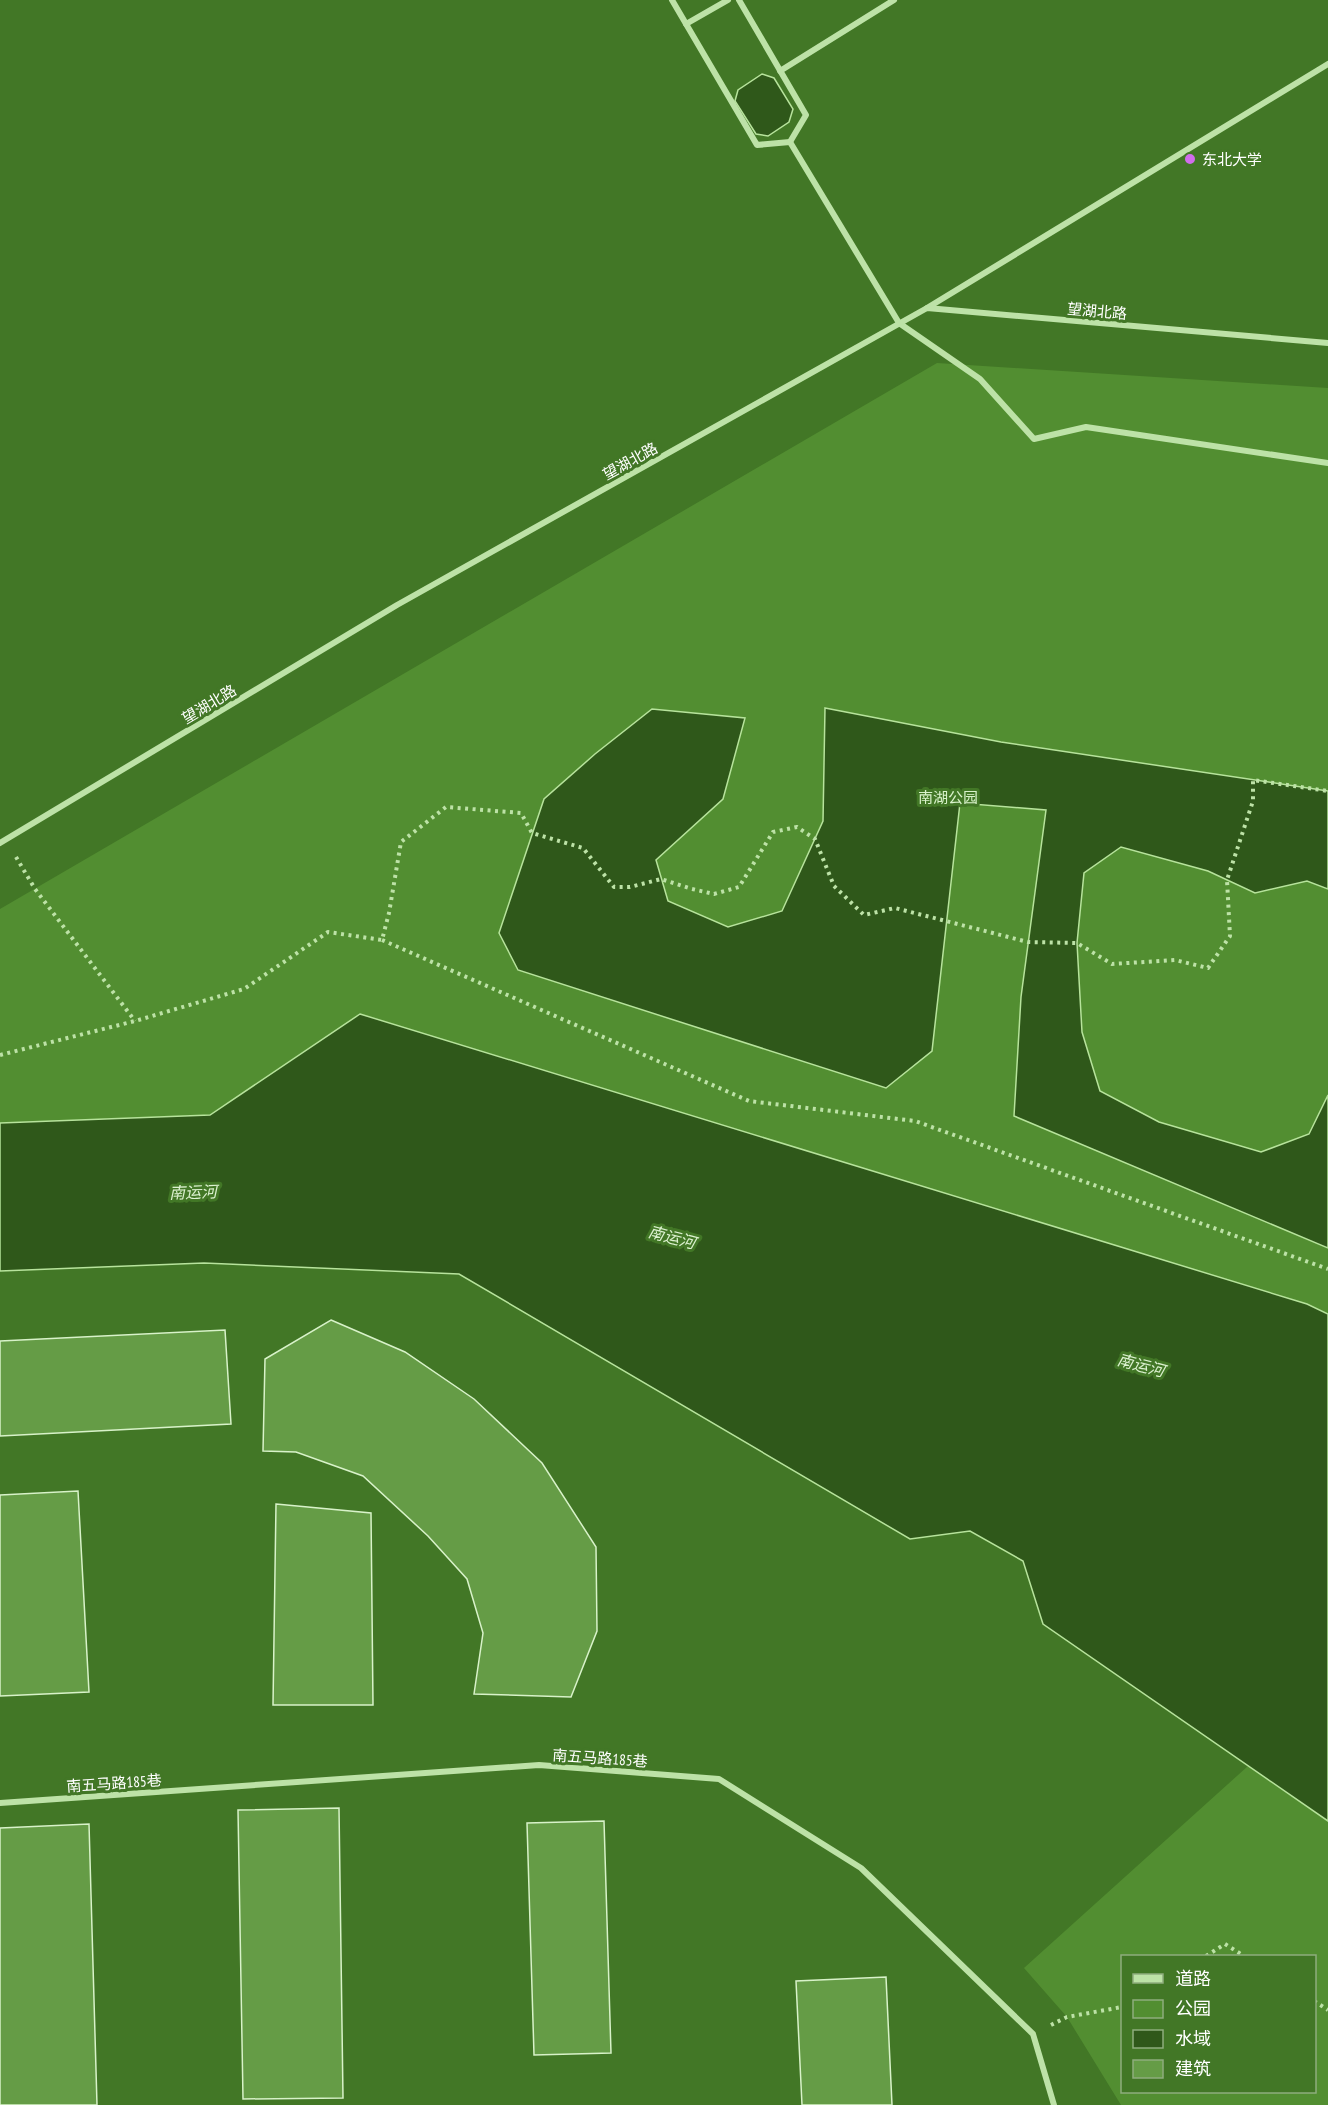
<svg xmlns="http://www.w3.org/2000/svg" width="1328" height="2105" font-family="'PT Sans Narrow','Noto Sans SC',sans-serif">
  <rect width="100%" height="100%" fill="#427726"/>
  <path fill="#528e31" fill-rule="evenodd" d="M937,363L1328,388V2105H1121L1067,2017L1024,1968L1248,1766L1306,1304L360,1014L210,1115L0,1123V909ZM1122,1956H1314V2092H1122Z"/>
  <g fill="#2f581a" stroke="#b7e39c" stroke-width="1.5">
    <polygon points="762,74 774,78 793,109 789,122 768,136 756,134 735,101 738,90"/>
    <polygon points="825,708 1001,742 1328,791 1328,889 1307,881 1255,893 1208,871 1121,847 1084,873 1077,943 1082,1032 1100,1091 1159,1122 1261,1152 1309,1134 1328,1095 1328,1248 1014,1116 1021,997 1046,810 960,803 932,1051 886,1088 518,970 499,933 544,799 595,754 652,709 745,718 723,799 656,860 668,901 728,927 782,911 823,821"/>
    <polygon points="360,1014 1307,1304 1328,1314 1328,1821 1043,1624 1023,1561 970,1531 910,1539 459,1274 204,1263 0,1271 0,1123 210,1115"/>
  </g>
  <g fill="#659c46" stroke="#d8f2c9" stroke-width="1.5">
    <polygon points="331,1320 405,1352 474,1399 542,1463 596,1547 597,1631 571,1697 474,1694 483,1633 467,1579 428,1536 363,1476 296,1452 263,1451 265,1359"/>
    <polygon points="225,1330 231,1424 0,1436 0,1341"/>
    <polygon points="78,1491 89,1692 0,1696 0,1495"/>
    <polygon points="276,1504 371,1513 373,1705 273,1705"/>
    <polygon points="339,1808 343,2098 243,2099 238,1810"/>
    <polygon points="604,1821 611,2053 534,2055 527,1823"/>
    <polygon points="89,1824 97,2105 0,2105 0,1828"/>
    <polygon points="886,1977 892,2105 802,2105 796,1981"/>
  </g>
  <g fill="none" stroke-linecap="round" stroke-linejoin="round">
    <g stroke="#bde2a7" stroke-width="4" stroke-dasharray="3 4.5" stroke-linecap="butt">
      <polyline points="16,857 35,889 135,1021"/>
      <polyline points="382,940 749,1101 915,1121 1328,1269"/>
      <polyline points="0,1055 135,1021 244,989 328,932 382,940 389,913 401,842 446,807 521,813 532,833 583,848 614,887 630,887 661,879 692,889 714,894 739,887 773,832 797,827 815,839 834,886 864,915 895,908 1028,942 1077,943 1112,964 1175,960 1208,968 1230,936 1227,880 1253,801 1253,780 1328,791"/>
      <polyline points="1206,1956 1225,1944 1244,1956"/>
      <polyline points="1314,2001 1328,2010"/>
      <polyline points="1051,2025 1067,2017 1122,2007"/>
    </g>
    <g stroke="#bde2a7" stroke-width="6">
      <polyline points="672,0 757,145 790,142"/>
      <polyline points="739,0 806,115 790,142"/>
      <polyline points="686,24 728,0"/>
      <polyline points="780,71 894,0"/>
      <polyline points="790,142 899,323 980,379 1034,439 1086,427 1328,463"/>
      <polyline points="927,308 1328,64"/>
      <polyline points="0,843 397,605 927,308 1328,343"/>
      <polyline points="0,1803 539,1765 719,1779 861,1868 1033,2034 1054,2105"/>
    </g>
  </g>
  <circle fill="#d16deb" stroke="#427726" stroke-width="2" cx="1190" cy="159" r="6"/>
  <g text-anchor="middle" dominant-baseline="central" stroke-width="6" stroke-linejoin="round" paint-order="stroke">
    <g font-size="15" fill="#fff" stroke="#427726" text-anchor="start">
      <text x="1202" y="159">东北大学</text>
    </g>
    <g font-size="15" fill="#fff" stroke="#427726">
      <text transform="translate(1097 311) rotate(5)">望湖北路</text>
      <text transform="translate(630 461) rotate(-29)">望湖北路</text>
      <text transform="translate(209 704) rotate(-31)">望湖北路</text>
      <text transform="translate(600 1758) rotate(4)">南五马路185巷</text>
      <text transform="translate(114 1783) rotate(-4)">南五马路185巷</text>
    </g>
    <g font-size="15" fill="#daf3cc" stroke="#427726">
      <text x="948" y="797">南湖公园</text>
    </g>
    <g font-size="16" font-style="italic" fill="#ddf2d1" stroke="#427726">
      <text transform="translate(193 1192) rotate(-2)">南运河</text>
      <text transform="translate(672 1237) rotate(15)">南运河</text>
      <text transform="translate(1141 1365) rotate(15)">南运河</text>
    </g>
  </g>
  <rect x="1121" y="1955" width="195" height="138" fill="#427726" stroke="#8ead7d" stroke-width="1.5"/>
  <rect x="1133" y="1974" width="30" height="9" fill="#bde2a7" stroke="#8ead7d" stroke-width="1.5"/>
  <text x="1175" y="1985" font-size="18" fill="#ffffff">道路</text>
  <rect x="1133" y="2000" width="30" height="18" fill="#528e31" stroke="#8ead7d" stroke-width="1.5"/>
  <text x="1175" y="2015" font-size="18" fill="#ffffff">公园</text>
  <rect x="1133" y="2030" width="30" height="18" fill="#2f581a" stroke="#8ead7d" stroke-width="1.5"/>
  <text x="1175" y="2045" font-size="18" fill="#ffffff">水域</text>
  <rect x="1133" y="2060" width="30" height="18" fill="#659c46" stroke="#8ead7d" stroke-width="1.5"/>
  <text x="1175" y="2075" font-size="18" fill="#ffffff">建筑</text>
</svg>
